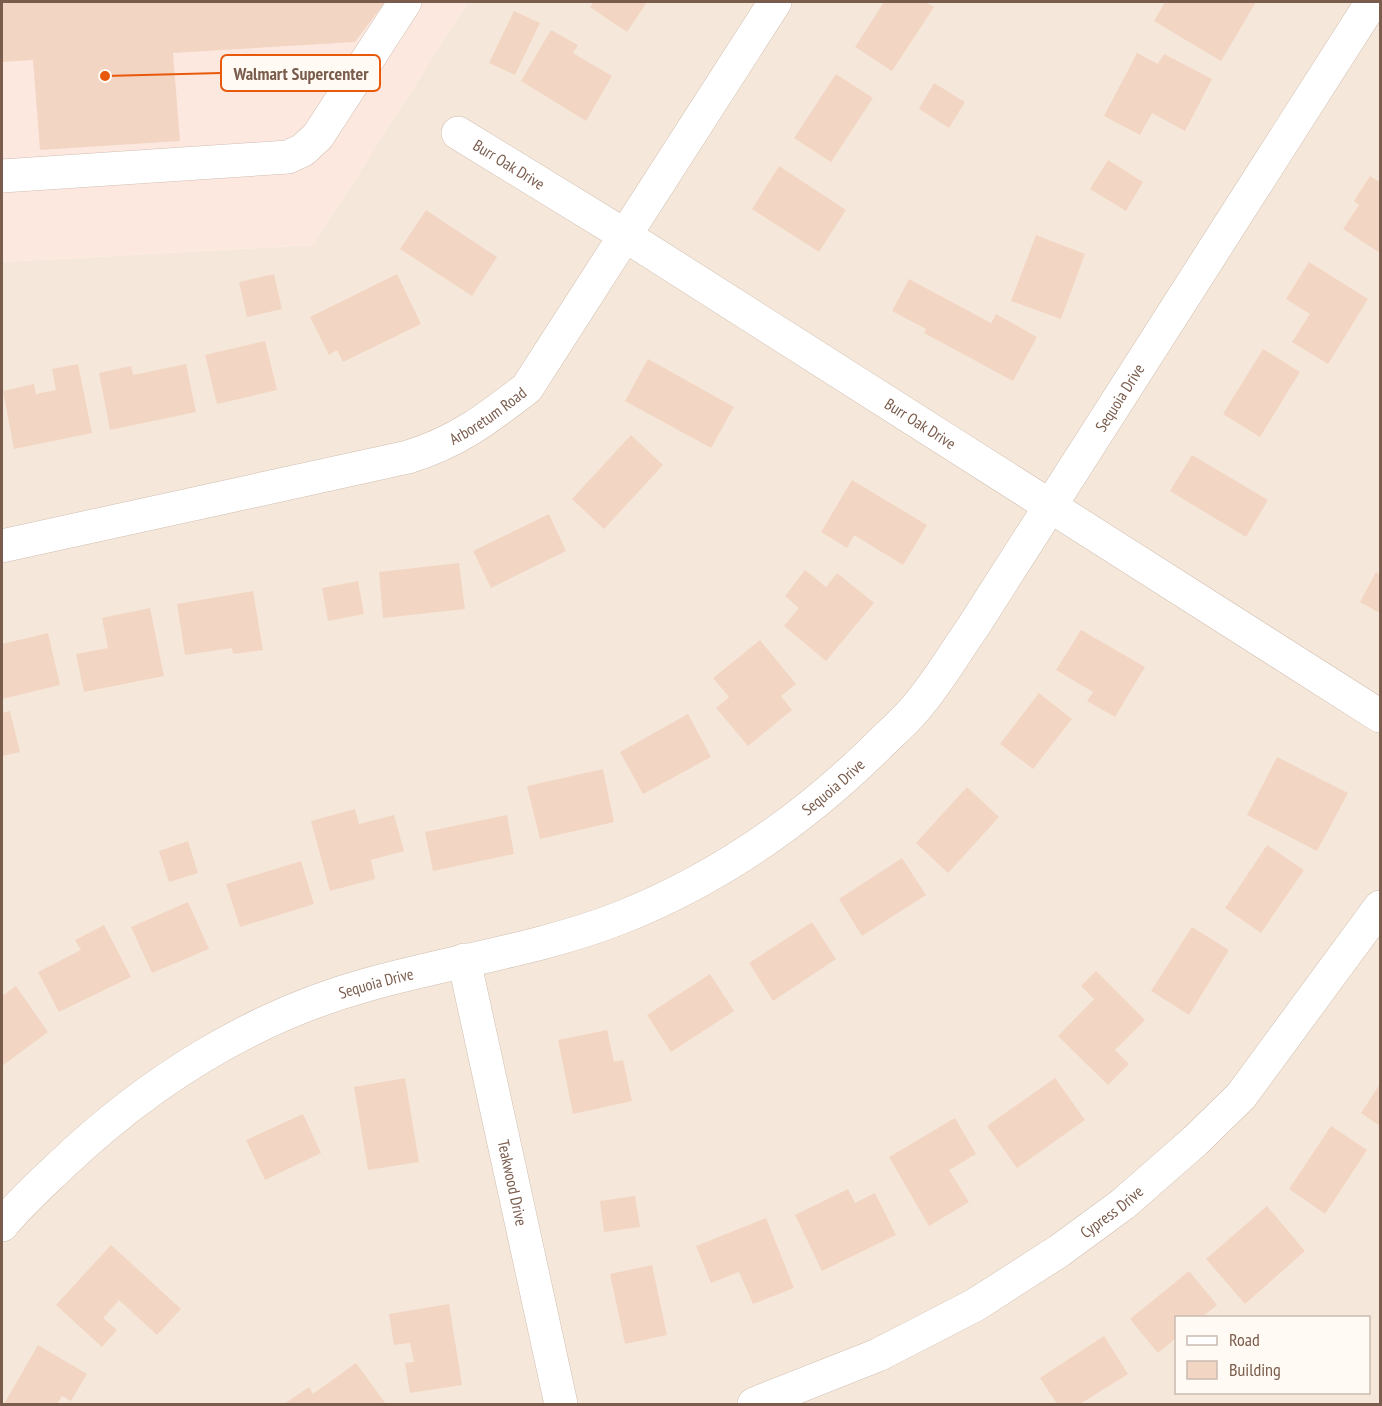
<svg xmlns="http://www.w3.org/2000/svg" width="1382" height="1406" font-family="'PT Sans Narrow',sans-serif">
  <rect width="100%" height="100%" fill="#fdf6ec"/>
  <path fill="#f5e8da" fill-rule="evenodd" d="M468,2H1380V1404H2V262L313,245ZM1176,1318H1368V1392H1176Z"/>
  <polygon fill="#fde8e0" points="2,2 468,2 313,245 2,262"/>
  <g fill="#f3d5c3">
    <polygon points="2,2 385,2 355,42 173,53 180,141 40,150 33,60 2,62"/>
    <polygon points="594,2 647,2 627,32 590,7"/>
    <polygon points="884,2 925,2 934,7 892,71 855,47"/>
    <polygon points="1165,2 1256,2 1221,61 1154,21"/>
    <polygon points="514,11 540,23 515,75 489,63"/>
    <polygon points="551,30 578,45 573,53 612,76 586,121 521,81"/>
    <polygon points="1137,53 1158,64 1164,54 1212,79 1185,131 1152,113 1140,135 1104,116"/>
    <polygon points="836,74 873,98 831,162 794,138"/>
    <polygon points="934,83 965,102 949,128 919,109"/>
    <polygon points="1108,160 1143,182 1126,211 1090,189"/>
    <polygon points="779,166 846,210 819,252 752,209"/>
    <polygon points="1370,176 1380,182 1380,253 1343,229 1359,205 1354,201"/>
    <polygon points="426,210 497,257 472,296 400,249"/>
    <polygon points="1036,235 1085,254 1061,319 1011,301"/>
    <polygon points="1309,262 1368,299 1328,364 1292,342 1310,314 1286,299"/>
    <polygon points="274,274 282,309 247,317 239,282"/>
    <polygon points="397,274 421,324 343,362 337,350 329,355 310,317"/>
    <polygon points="909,279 991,323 996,314 1037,337 1013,381 924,333 926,329 892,311"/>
    <polygon points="265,341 277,390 217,404 205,355"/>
    <polygon points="1263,349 1300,372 1260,437 1223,414"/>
    <polygon points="648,359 734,407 711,448 625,401"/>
    <polygon points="78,364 92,433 14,449 3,391 34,384 36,394 56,390 52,369"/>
    <polygon points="186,364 196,412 110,430 99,373 131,366 133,375"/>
    <polygon points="631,435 663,465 604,529 572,499"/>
    <polygon points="1192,455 1268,500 1246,537 1170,491"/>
    <polygon points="852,480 927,525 903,565 854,535 847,548 821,532"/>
    <polygon points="549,514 566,551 491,588 473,551"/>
    <polygon points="459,563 465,609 383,618 379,572"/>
    <polygon points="805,570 826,587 837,573 874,603 826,661 784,626 799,608 785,596"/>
    <polygon points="1376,572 1380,575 1380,613 1360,602"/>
    <polygon points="358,581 364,614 328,621 322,588"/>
    <polygon points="253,591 263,650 233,654 232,648 185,655 177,604"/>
    <polygon points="150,608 164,676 84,692 76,654 108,648 102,618"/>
    <polygon points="1081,630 1145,667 1115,717 1087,701 1093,692 1056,670"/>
    <polygon points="48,633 60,685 2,699 2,644"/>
    <polygon points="760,640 796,684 781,696 792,710 748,746 716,708 729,697 713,678"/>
    <polygon points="1039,693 1072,719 1033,769 1000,744"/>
    <polygon points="10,711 20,752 2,756 2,713"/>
    <polygon points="688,714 711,757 643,794 620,752"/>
    <polygon points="1277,757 1348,793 1317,851 1247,815"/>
    <polygon points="603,769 614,822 540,839 527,786"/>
    <polygon points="967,787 999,817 948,873 916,843"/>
    <polygon points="355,809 359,824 394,815 404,851 371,860 375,879 330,891 311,821"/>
    <polygon points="507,815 514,854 433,871 425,832"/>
    <polygon points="188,841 198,873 169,882 159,851"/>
    <polygon points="1267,845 1304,870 1261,933 1225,908"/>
    <polygon points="902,858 926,895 862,936 839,899"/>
    <polygon points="301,861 314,904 240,927 226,884"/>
    <polygon points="188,902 209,949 152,973 131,927"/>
    <polygon points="812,922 836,959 773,1001 749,963"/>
    <polygon points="104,925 131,977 59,1012 38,972 81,950 75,940"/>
    <polygon points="1192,927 1229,950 1189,1015 1151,991"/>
    <polygon points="1096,971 1145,1020 1115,1050 1129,1064 1108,1085 1058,1036 1094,999 1081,986"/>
    <polygon points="710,974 734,1011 671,1052 647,1015"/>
    <polygon points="16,986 48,1032 2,1066 2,996"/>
    <polygon points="607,1030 614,1062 623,1060 632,1101 573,1114 558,1040"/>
    <polygon points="405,1078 419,1162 368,1170 354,1087"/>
    <polygon points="1055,1078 1085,1120 1017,1168 987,1126"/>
    <polygon points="1380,1084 1380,1126 1361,1113"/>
    <polygon points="303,1114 321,1153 265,1180 246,1140"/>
    <polygon points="955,1118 976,1154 949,1170 969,1202 929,1226 889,1157"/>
    <polygon points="1331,1126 1367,1150 1325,1214 1289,1189"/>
    <polygon points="848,1189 855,1203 875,1193 896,1235 822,1271 795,1215"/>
    <polygon points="635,1196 640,1227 604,1232 600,1201"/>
    <polygon points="1267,1206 1305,1251 1245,1304 1206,1259"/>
    <polygon points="766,1218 794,1288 753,1304 739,1272 711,1283 696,1246"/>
    <polygon points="111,1245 181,1309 157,1335 119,1300 103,1318 117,1330 102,1347 56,1305"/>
    <polygon points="652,1265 667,1335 625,1344 610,1274"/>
    <polygon points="1189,1271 1217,1305 1201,1318 1176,1318 1176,1338 1158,1353 1130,1319"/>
    <polygon points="449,1304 462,1385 410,1393 405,1363 414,1362 410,1343 394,1345 389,1314"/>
    <polygon points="1104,1336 1128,1374 1080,1404 1057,1404 1040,1378"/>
    <polygon points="38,1345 87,1374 71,1401 62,1396 57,1404 4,1404"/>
    <polygon points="356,1363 386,1404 284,1404 309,1387 313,1394"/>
  </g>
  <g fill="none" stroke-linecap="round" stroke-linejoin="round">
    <defs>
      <g id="minor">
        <path id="s1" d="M458,133L626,236L1380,716"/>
        <polyline points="2,176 288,157 303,150 318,136 405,2"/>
        <path id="s2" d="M2,546L408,457C457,442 487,419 527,388L775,2"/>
        <path id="s3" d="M464,960L561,1404"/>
        <path id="s4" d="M2,1225C19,1204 39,1186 59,1167C147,1083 252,1016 370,984C453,961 540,949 620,918C718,879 803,820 878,746C890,734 904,722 915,709C937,684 954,654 973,627L1372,2"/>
        <path id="s5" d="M754,1404L878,1355L975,1305L1059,1251L1123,1204L1195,1141L1241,1096L1380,907"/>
      </g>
    </defs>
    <use href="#minor" stroke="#d1beb0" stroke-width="34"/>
    <use href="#minor" stroke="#fff" stroke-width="33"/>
  </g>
  <g text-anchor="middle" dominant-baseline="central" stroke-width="4.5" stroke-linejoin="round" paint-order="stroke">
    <g font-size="16" fill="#7a5c4d" stroke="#fffaf3">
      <text stroke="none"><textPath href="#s1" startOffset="60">Burr Oak Drive</textPath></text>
      <text stroke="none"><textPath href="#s4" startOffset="1442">Sequoia Drive</textPath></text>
      <text stroke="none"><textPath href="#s2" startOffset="506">Arboretum Road</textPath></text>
      <text stroke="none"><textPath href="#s1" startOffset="546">Burr Oak Drive</textPath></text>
      <text stroke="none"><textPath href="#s4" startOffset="956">Sequoia Drive</textPath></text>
      <text stroke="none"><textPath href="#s4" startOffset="452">Sequoia Drive</textPath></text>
      <text stroke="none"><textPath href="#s3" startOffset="228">Teakwood Drive</textPath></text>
      <text stroke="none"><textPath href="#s5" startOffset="408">Cypress Drive</textPath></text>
    </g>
  </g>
  <path fill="none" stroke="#e8590c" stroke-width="2" d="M105 76L221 73"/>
  <circle fill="#e8590c" stroke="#fffaf3" stroke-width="2" cx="105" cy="76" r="6"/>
  <rect fill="#fffaf3" stroke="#e8590c" stroke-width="2" x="221" y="55" width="159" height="36" rx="6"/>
  <g font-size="18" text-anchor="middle" font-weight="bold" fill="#7a5c4d">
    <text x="301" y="80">Walmart Supercenter</text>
  </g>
  <rect width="1382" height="1406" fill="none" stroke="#7a5c4d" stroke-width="6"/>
  <rect x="1175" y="1316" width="195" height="78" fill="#fffaf3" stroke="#cabbb1" stroke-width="1.5"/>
  <rect x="1187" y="1336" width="30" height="9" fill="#ffffff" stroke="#cabbb1" stroke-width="1.5"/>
  <text x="1229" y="1346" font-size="18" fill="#7a5c4d">Road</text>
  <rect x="1187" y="1361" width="30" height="18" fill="#f3d5c3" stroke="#cabbb1" stroke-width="1.5"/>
  <text x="1229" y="1376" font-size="18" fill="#7a5c4d">Building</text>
</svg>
